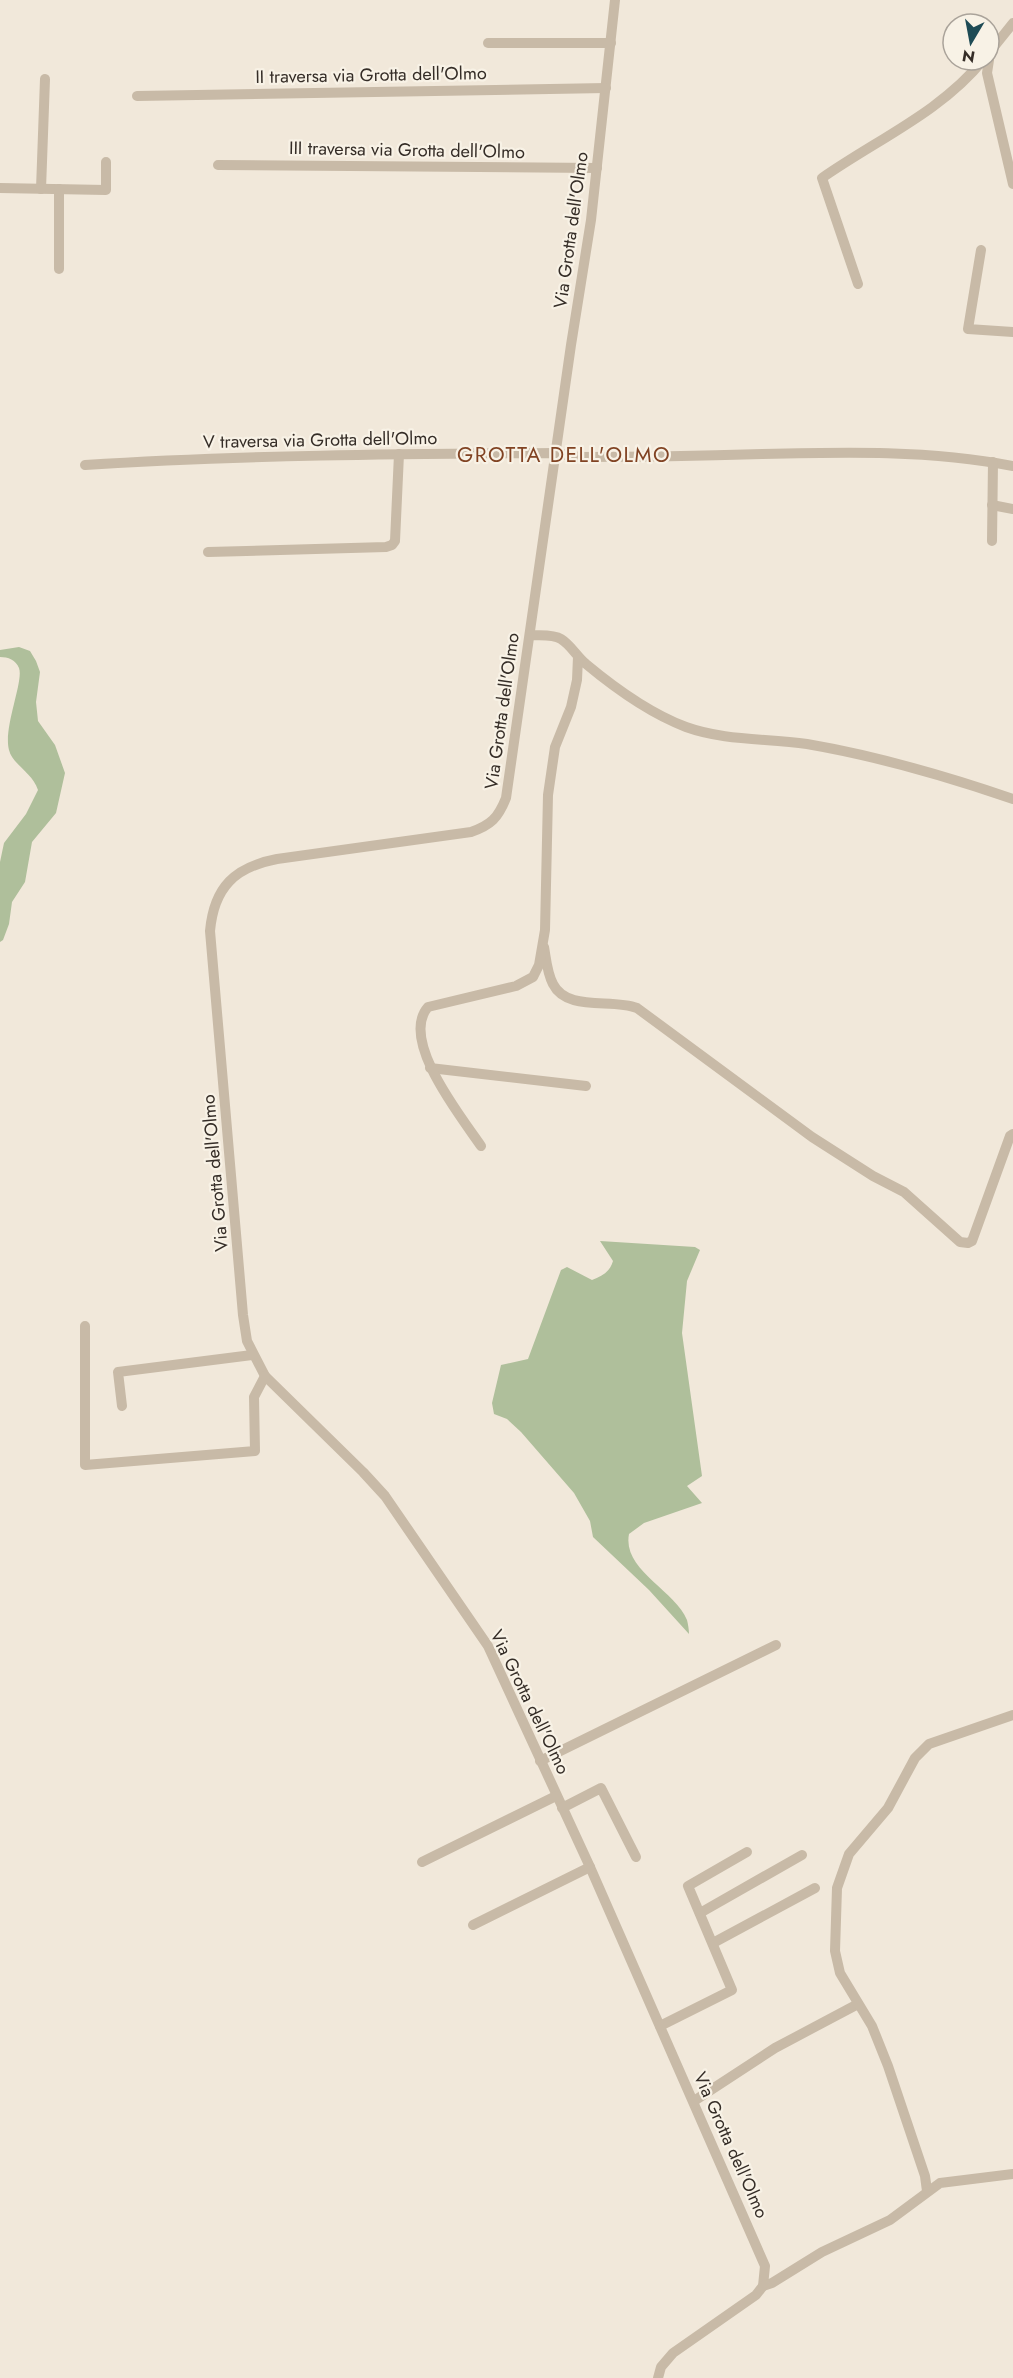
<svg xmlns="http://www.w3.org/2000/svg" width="1013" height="2378" font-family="Jost,sans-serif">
  <rect width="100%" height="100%" fill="#f1e8da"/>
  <g fill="#afbf9b">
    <path d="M19,647L30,651L36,661L40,672L36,702L38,721L55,745L65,773L56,813L32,842L25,882L12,902L9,924L3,940L0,942V862L4,843L26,814L38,790C32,772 12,764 9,750C3,728 24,681 19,668C16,660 8,657 0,657V650Z"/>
    <path d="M600,1241L695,1247L700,1250L687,1281L682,1333L702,1476L687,1486L702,1503L644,1523L629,1534C622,1570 675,1590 687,1620C688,1624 689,1630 689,1634L649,1590L593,1537L590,1521L574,1493L521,1432L507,1419L494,1414L492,1403L501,1365L528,1359L561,1270L567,1267L592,1280C602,1276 610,1272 613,1261Z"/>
  </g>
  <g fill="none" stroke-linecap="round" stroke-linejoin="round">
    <g stroke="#c8baa7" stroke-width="10">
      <path d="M615,0L591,220L571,345L506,798C498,818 491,825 471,832L277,859C235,867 214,887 210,931L243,1315L247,1341L265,1376L363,1472L385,1496L488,1646L590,1867L765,2266L763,2286L756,2295L673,2353L661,2367L658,2378"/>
      <polyline points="488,43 611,43"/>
      <polyline points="989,53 1013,23"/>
      <polyline points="989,60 987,73 1013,184"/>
      <polyline points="137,96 606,88"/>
      <polyline points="218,165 597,168"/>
      <polyline points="0,188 106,190 106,162"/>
      <polyline points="41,189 45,79"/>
      <polyline points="59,189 59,269"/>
      <polyline points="981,250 968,329 1013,332"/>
      <path d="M858,284L822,178C876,140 941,112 983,60"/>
      <path d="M85,465C242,455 399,454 556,453L578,457C639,457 700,456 762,454C845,452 931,450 1013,466"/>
      <polyline points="992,505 1013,509"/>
      <polyline points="992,541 993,462"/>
      <polyline points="208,552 386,547 392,545 395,541 399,454"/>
      <path d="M530,635C539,636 553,634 561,639C571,645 577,657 586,664C616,689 649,713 686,727C725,741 766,738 807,744C877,756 946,776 1013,799"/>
      <path d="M544,947C546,958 547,973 553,984C567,1012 612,998 637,1008L812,1137L873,1176L904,1192L960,1242L968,1243L972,1241L1010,1136L1013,1134"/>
      <polyline points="430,1068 586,1086"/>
      <path d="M481,1146C462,1118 399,1040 428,1007L516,986L533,977L539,965L545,930L548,795L555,747L571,707L577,680L578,657"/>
      <polyline points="85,1326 85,1465 255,1451 254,1397 265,1376"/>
      <polyline points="122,1406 118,1372 252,1355"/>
      <polyline points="540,1761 776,1645"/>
      <polyline points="562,1808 601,1788 636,1857"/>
      <polyline points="422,1862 556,1796"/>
      <polyline points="700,1913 802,1855"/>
      <polyline points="473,1925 590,1867"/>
      <polyline points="713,1943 815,1888"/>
      <polyline points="660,2026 732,1990 688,1886 747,1852"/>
      <polyline points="694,2101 775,2048 858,2004"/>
      <polyline points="927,2191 925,2176 888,2066 872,2026 840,1973 835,1951 837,1888 849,1854 888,1808 915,1758 929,1744 1013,1715"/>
      <polyline points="763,2286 772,2283 822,2252 890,2220 940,2183 1013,2174"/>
    </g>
  </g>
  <g text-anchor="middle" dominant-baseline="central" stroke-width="4.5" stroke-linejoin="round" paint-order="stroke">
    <g font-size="18" fill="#352d27" stroke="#f8f2e6">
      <text transform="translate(371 75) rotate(-1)">II traversa via Grotta dell'Olmo</text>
      <text transform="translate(407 150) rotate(1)">III traversa via Grotta dell'Olmo</text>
      <text transform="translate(571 230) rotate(-82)">Via Grotta dell'Olmo</text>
      <text transform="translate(320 440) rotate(-1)">V traversa via Grotta dell'Olmo</text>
      <text transform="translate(502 711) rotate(-82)">Via Grotta dell'Olmo</text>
      <text transform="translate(215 1173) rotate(-95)">Via Grotta dell'Olmo</text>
      <text transform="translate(530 1702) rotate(64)">Via Grotta dell'Olmo</text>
      <text transform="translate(731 2145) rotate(66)">Via Grotta dell'Olmo</text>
    </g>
    <g font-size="21" letter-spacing="1.5" fill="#814323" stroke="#f8f2e6">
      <text x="564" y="455">GROTTA DELL'OLMO</text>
    </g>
  </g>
  <g transform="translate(971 42) rotate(190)"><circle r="28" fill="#f8f2e6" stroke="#aaa39a" stroke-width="1.5"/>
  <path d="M0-4.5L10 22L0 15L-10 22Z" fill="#1e4b55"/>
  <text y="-9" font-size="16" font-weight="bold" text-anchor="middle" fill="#352d27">N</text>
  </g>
</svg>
